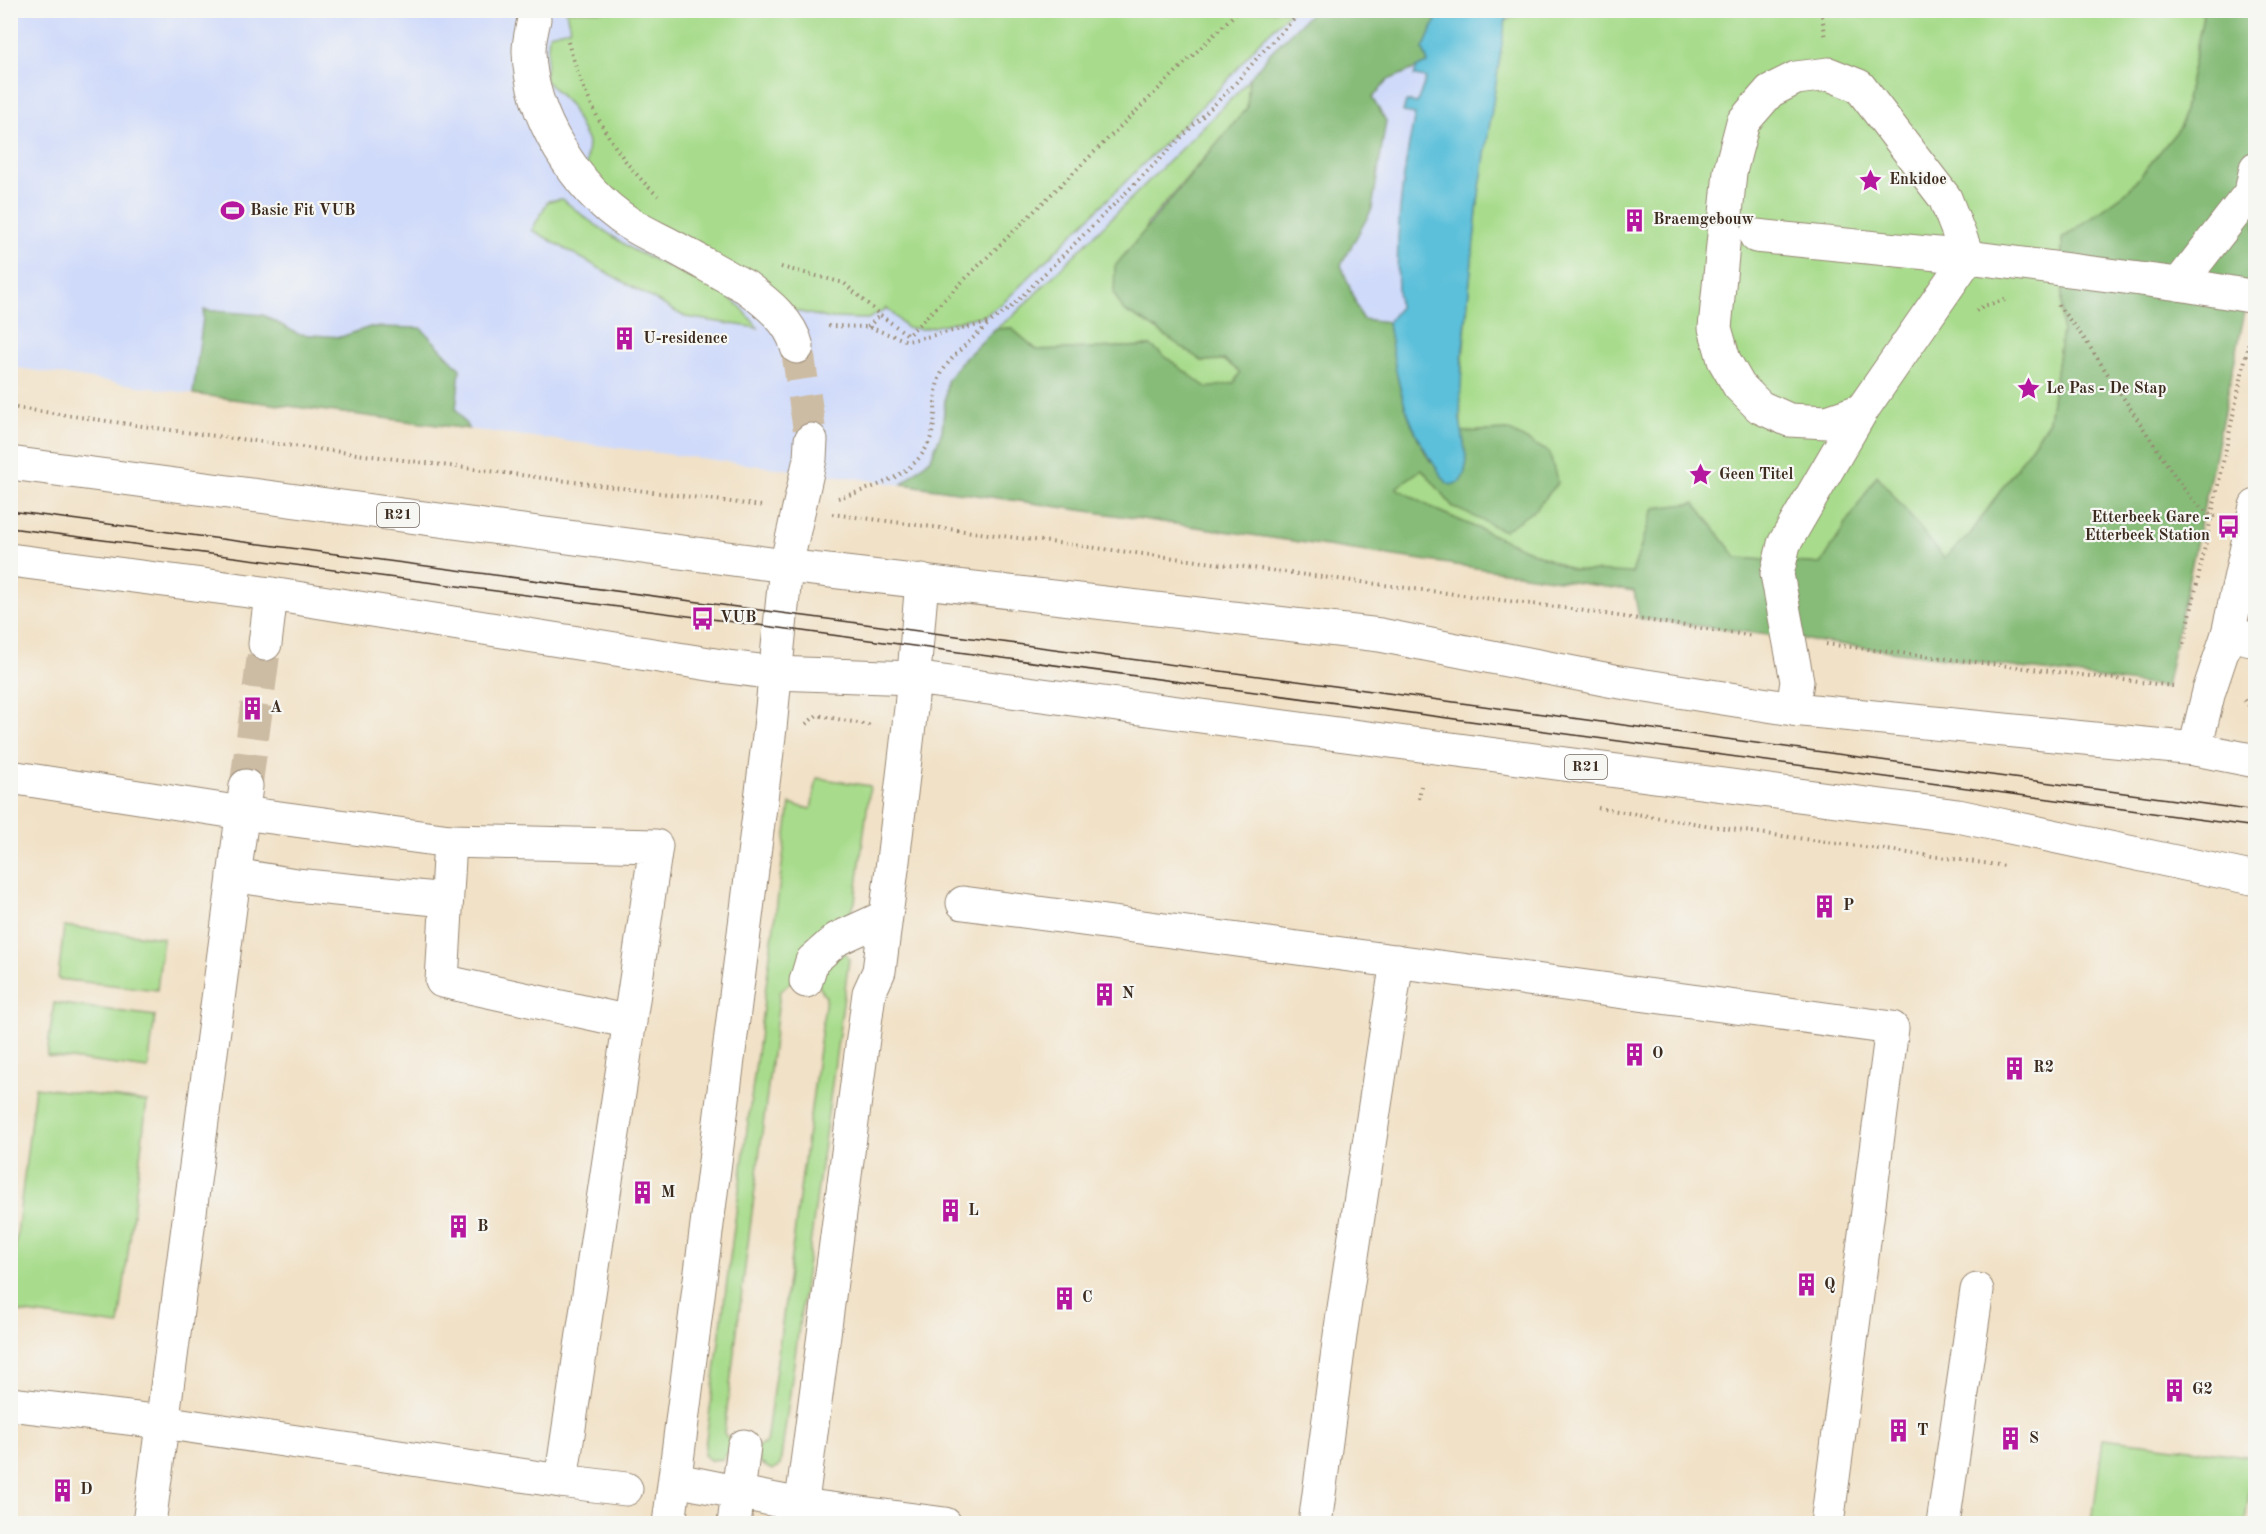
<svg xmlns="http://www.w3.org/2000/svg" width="2266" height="1534" font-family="'Old Standard TT',serif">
  <rect width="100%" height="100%" fill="#f6f6f2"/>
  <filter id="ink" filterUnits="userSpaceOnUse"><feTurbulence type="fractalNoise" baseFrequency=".0167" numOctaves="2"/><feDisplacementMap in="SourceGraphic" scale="12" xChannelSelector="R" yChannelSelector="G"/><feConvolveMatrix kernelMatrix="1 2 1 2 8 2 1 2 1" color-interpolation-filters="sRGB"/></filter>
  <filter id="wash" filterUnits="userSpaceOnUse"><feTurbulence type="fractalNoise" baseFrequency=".008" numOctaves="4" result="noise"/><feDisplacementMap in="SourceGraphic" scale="24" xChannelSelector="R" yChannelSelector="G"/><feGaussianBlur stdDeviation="1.35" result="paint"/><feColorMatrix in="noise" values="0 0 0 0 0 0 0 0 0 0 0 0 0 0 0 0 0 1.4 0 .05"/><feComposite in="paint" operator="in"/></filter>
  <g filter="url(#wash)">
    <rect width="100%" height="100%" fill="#f1e1c6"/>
    <polygon fill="#cfdafa" points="11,11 2255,11 2169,669 855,478 193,394 11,367"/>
    <g fill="#a8dc8c" stroke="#728355" stroke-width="1.5">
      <polygon points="1526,10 2200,10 2203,15 2181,126 2129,190 2062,239 2062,332 2049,421 1969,536 1944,559 1821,564 1737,558 1654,508 1632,574 1573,570 1436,510 1395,488 1422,469 1453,507 1508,430 1461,432 1460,391 1470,279 1478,201 1505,21"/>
      <polygon points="566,11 1291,11 1258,43 1227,81 1004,302 985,315 923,329 907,328 887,308 868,319 827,318 783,308 634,216 586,172 588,142 570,105 545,80 549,34 570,29"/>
      <polygon points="1249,79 1247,108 1147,224 1124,311 1145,322 1202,361 1223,360 1240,372 1234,384 1207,388 1151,346 1037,350 1011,328 995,329 1014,315 1238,92"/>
      <polygon points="562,199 590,221 633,250 720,291 741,307 758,328 685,317 532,230 548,201"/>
      <polygon points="817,778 870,786 855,902 851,911 845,920 795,978 780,992 724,1433 733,1445 723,1459 710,1460 704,1455 790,804 811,809"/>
      <polygon points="64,926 163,938 157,990 58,979"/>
      <polygon points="845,952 849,959 780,1466 772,1470 760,1463 755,1448 766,1443 826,997 817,983 822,968"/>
      <polygon points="54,1003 155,1016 148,1069 47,1056"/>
      <polygon points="35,1087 147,1102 119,1325 11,1311 11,1283"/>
      <polygon points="2103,1438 2254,1457 2245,1523 2092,1523"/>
    </g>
    <g fill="#86bc78" stroke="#60734b" stroke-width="1.5">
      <path d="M1313,11H1440L1423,49L1428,63L1388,80L1372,98L1386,121L1372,209L1341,265L1362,319L1388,322C1396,377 1402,412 1430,461L1464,443L1461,432L1508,430L1549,452L1558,483L1536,509L1504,531L1453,507L1422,469L1396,488L1436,510L1573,570L1632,573L1654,508L1695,503L1737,558L1821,564L1877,475L1944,558L1969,536L2049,421L2062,331V239L2129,190L2181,126L2203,16L2200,11H2255V264L2166,687L1639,618L1634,591L902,484L931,458L942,431L947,381L959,364L995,329L1011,328L1037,350L1151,346L1207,388L1234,383L1240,372L1224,360L1202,361L1145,322L1124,311L1114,294L1115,266L1247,108L1249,79L1270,53Z"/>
      <polygon points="204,310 263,315 298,334 341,337 370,327 421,328 460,369 456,409 469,429 193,394"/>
    </g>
    <path fill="#5cc0da" stroke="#4c757c" stroke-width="1.5" d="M1440,11H1507L1478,201L1462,360L1460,419L1467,462L1464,475L1460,482L1451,485L1447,483C1405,427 1398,390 1388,322L1399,308C1394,240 1401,180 1415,114L1403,112L1406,101L1417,103L1426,78L1414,76L1417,67L1428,63L1423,49Z"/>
  </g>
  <g filter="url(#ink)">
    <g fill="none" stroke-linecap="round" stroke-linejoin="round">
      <g stroke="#cdbca4" stroke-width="33" stroke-dasharray="33 16" stroke-linecap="butt">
        <polyline points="797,347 811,440"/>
        <polyline points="246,786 265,644"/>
      </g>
      <defs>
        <g id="minor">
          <path d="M534,19C532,30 529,40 529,51C530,115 576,189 629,223C643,232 659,239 674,247C698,260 722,274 746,287C766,302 791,321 797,347"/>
          <polyline points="1756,236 1968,257 1945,198 1859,86 1829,74 1796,78 1770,91 1743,122 1730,172 1715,328 1724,360 1739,386 1760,407 1789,420 1827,422 1862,410"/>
          <polyline points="2179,284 2251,192 2256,168"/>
          <polyline points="2228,634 2256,640"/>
          <polyline points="265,644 271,594"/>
          <polyline points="1793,709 1797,681 1777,574 1784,544 1862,410 1968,257 2179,284 2256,297"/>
          <polyline points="10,777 242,813 450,841 656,846 561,1481 162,1422 10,1404"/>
          <polyline points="450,841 442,981 630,1022"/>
          <polyline points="234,875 296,885 446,900"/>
          <polyline points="963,903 1892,1028 1827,1524"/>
          <polyline points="806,981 812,961 837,939 885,917"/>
          <polyline points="676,1480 801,1505 945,1524"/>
          <polyline points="561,1481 626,1489"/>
          <polyline points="149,1524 246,786"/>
          <polyline points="669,1524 770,728 786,566 810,459 811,440"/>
          <polyline points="734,1524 744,1446"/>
          <polyline points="799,1524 869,993 879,971 893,861 911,708 922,581"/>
          <polyline points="1315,1524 1341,1328 1397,961"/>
          <polyline points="1943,1524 1977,1290"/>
        </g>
        <g id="major">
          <polyline points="10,463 786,566 1380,635 1614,681 1793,709 2195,749 2256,761"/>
          <polyline points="10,560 271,594 728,667 775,673 913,678 1958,816 2256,879"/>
          <polyline points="2195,749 2209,691 2228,634 2256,506"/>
        </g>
      </defs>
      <use href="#minor" stroke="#968672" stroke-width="35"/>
      <use href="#major" stroke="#968672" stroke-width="35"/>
      <g stroke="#968672" stroke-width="4" stroke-dasharray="1.5 4.5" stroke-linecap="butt">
        <polyline points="1821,10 1826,39"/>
        <path d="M568,42C584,99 613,156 658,196"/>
        <polyline points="781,267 844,283 880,315 908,335 1239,10"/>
        <path d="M2058,305L2086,341L2178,481C2189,495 2201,513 2219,517"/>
        <polyline points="1976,311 1983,306 2005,300"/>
        <polyline points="828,326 868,327 908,341 988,323 1009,309 1233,86 1265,49 1303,10"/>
        <polyline points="868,327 880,315"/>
        <polyline points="10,407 177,431 762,506"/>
        <path d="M838,498C876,487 924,474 933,429C937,413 933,395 939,379C947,357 973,340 988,324"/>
        <polyline points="832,514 1571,609 1753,636"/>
        <polyline points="1826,644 2173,686"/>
        <polyline points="2184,644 2251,332"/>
        <polyline points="2244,700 2254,711 2252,725"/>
        <polyline points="806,724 817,715 868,725 871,728"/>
        <polyline points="1419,799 1421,786"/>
        <polyline points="1598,808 1737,830 2006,866"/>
      </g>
      <use href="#minor" stroke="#fff" stroke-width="33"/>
      <use href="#major" stroke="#fff" stroke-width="33"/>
      <g stroke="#3b2a1e" stroke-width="1.5">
        <polyline points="10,511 1395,694 2256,811"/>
        <polyline points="10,528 780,628 2256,827"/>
      </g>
    </g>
  </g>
  <defs>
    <symbol id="sight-bare" viewBox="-9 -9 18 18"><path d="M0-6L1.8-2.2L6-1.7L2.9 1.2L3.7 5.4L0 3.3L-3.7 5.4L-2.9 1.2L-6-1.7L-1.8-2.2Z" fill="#b5179e" stroke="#f6f6f2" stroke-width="2.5" paint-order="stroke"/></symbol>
    <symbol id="stadium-bare" viewBox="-9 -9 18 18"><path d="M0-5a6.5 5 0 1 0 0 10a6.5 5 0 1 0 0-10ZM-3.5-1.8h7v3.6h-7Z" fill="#b5179e" stroke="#f6f6f2" stroke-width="2.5" paint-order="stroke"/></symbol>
    <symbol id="building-bare" viewBox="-9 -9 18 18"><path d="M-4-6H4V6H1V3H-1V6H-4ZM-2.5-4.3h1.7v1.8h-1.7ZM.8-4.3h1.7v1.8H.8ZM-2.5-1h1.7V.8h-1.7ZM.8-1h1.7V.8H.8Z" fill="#b5179e" stroke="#f6f6f2" stroke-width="2.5" paint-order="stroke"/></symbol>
    <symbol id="bus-bare" viewBox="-9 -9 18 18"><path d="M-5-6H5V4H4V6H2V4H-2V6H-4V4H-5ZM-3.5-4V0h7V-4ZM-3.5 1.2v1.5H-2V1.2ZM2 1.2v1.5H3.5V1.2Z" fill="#b5179e" stroke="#f6f6f2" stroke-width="2.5" paint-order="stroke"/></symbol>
  </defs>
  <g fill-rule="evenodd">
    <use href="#sight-bare" x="1854" y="164" width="33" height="33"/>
    <use href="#stadium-bare" x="216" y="194" width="33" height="33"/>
    <use href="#building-bare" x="1618" y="204" width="33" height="33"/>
    <use href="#building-bare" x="608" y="322" width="33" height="33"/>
    <use href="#sight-bare" x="2012" y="372" width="33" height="33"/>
    <use href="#sight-bare" x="1684" y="458" width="33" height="33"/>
    <use href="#bus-bare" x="2212" y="510" width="33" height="33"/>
    <use href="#bus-bare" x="686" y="602" width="33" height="33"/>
    <use href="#building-bare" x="236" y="692" width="33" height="33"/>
    <use href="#building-bare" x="1808" y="890" width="33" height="33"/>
    <use href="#building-bare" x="1088" y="978" width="33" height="33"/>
    <use href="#building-bare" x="1618" y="1038" width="33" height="33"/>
    <use href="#building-bare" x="1998" y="1052" width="33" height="33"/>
    <use href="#building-bare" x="626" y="1176" width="33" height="33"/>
    <use href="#building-bare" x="934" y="1194" width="33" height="33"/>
    <use href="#building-bare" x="442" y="1210" width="33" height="33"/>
    <use href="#building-bare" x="1790" y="1268" width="33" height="33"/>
    <use href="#building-bare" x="1048" y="1282" width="33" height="33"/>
    <use href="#building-bare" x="2158" y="1374" width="33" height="33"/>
    <use href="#building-bare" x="1882" y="1414" width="33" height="33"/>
    <use href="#building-bare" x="1994" y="1422" width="33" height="33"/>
    <use href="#building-bare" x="46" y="1474" width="33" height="33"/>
  </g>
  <g text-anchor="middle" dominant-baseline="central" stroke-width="4.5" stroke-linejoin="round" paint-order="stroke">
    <g fill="#f6f6f2" stroke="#73675e" stroke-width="1.5">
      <rect x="377" y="503" width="42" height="24" rx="4.5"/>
      <rect x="1565" y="755" width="42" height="24" rx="4.5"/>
    </g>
    <g font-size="15" font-weight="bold" fill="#3b2a1e">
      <text x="398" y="515">R21</text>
      <text x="1586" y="767">R21</text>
    </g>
    <g font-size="16" font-weight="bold" fill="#3b2a1e" stroke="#f6f6f2" text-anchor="start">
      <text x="1889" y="180">Enkidoe</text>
      <text x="250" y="211">Basic Fit VUB</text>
      <text x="1653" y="220">Braemgebouw</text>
      <text x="643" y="339">U-residence</text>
      <text x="2046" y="389">Le Pas - De Stap</text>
      <text x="1719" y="475">Geen Titel</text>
      <text x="2210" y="518" text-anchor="end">Etterbeek Gare -<tspan x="2210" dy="18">Etterbeek Station</tspan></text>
      <text x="720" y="618">VUB</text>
      <text x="270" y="708">A</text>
      <text x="1843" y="906">P</text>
      <text x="1122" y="994">N</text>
      <text x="1652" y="1054">O</text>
      <text x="2033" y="1068">R2</text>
      <text x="661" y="1193">M</text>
      <text x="968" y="1211">L</text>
      <text x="477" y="1227">B</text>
      <text x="1824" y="1285">Q</text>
      <text x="1082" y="1298">C</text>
      <text x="2192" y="1390">G2</text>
      <text x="1917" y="1431">T</text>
      <text x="2029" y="1439">S</text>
      <text x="80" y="1490">D</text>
    </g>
  </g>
  <rect width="2266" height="1534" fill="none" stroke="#f6f6f2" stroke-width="36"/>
</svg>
